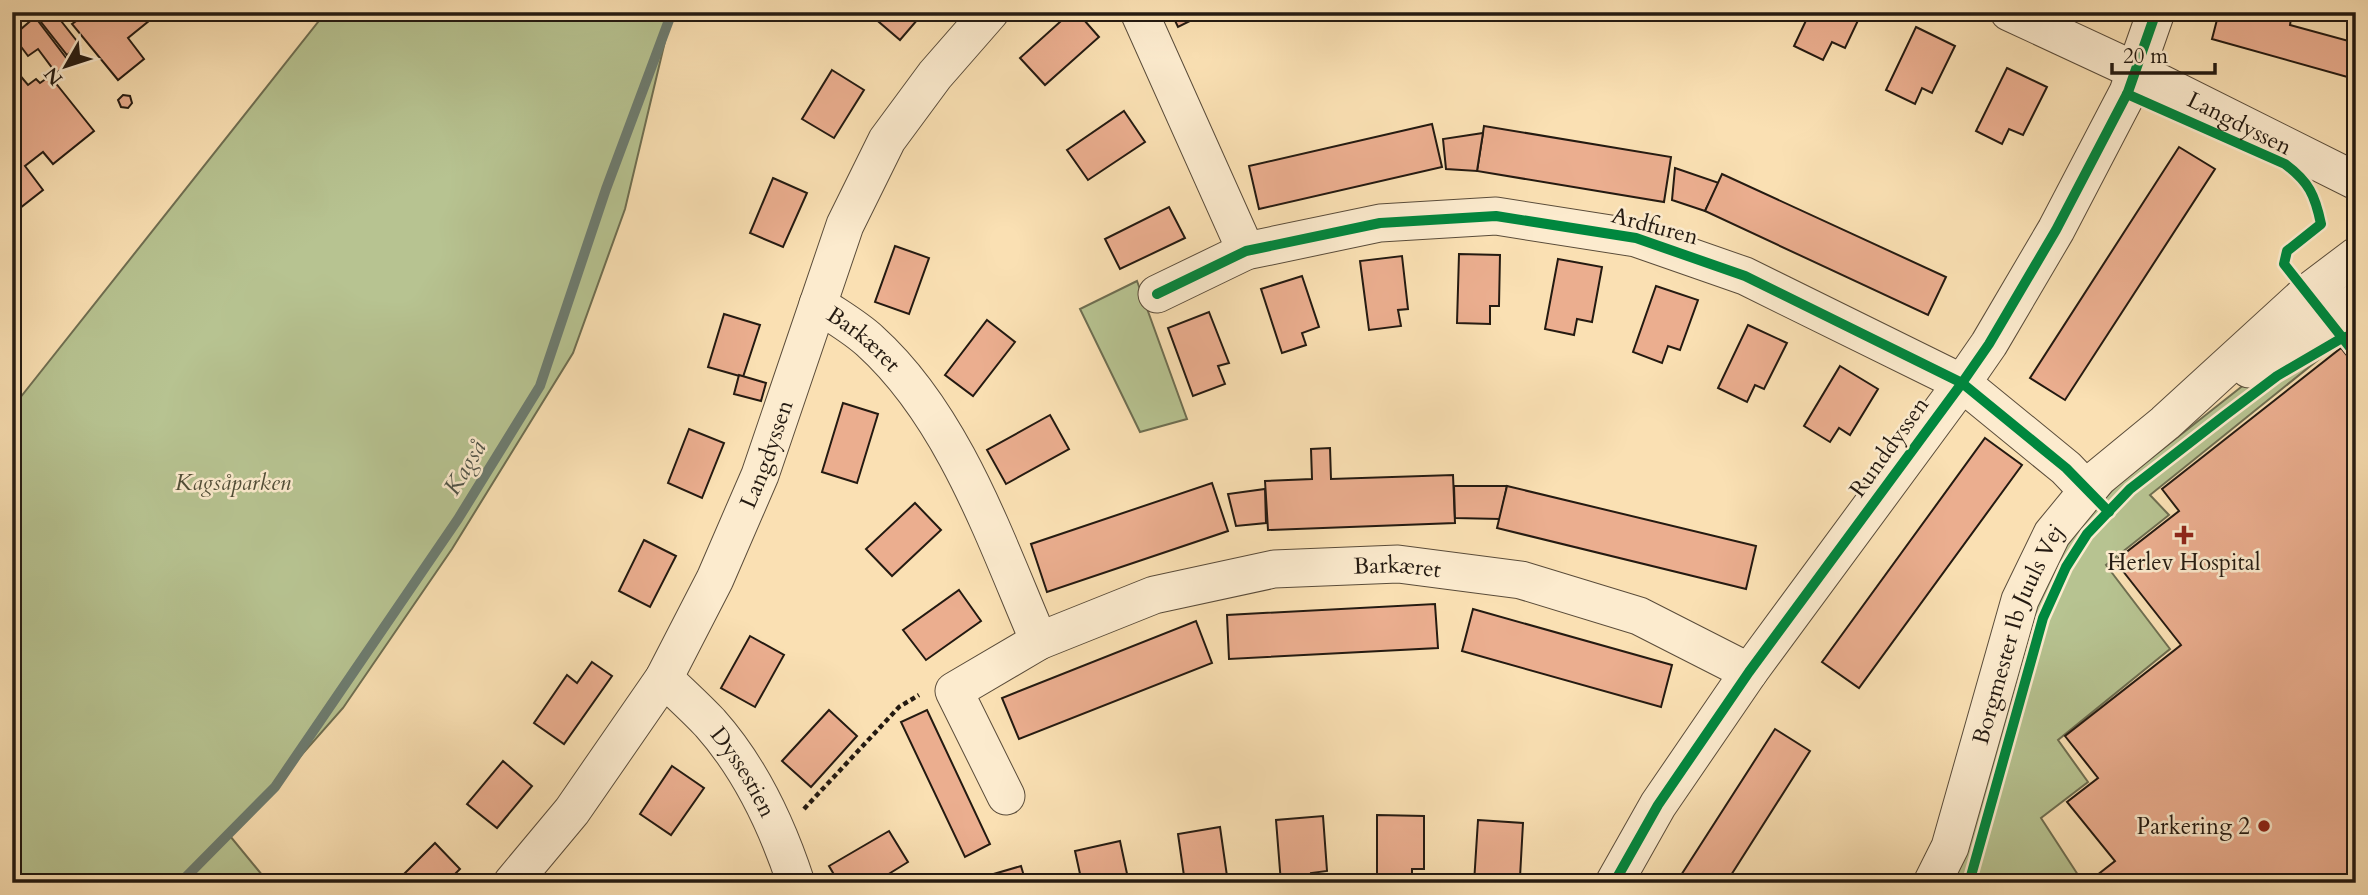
<svg xmlns="http://www.w3.org/2000/svg" width="2368" height="895" font-family="Cardo,serif">
  <rect width="100%" height="100%" fill="#fae0b3"/>
  <filter id="stains"><feTurbulence type="fractalNoise" baseFrequency=".00286" numOctaves="4"/><feColorMatrix values="0 0 0 0 .2 0 0 0 0 .09 0 0 0 0 .02 0 0 0 .5 -.17"/></filter>
  <radialGradient id="worn" r=".72"><stop offset=".6" stop-color="#630" stop-opacity="0"/><stop offset="1" stop-color="#630" stop-opacity=".3"/></radialGradient>
  <g fill="#b7c391" stroke="#6e6e51" stroke-width="2">
    <polygon points="326,12 672,12 625,209 573,353 452,549 343,708 230,836 267,881 266,883 12,883 12,408"/>
    <polygon points="1137,281 1187,419 1140,432 1080,309"/>
    <polygon points="2323,333 2334,347 2150,495 2169,515 2106,565 2170,649 2058,740 2088,782 2041,818 2082,881 2080,883 1952,883 2026,619 2074,531 2117,485 2269,365"/>
  </g>
  <g fill="none" stroke-linecap="round" stroke-linejoin="round">
    <polyline stroke="#6d7c70" stroke-width="10" points="180,883 275,787 458,519 540,386 606,189 672,12"/>
  </g>
  <g fill="#ebae8f" stroke="#241a11" stroke-width="2">
    <polygon points="54,12 80,45 67,55 41,22"/>
    <polygon points="74,12 160,12 128,38 144,59 118,80 72,24 79,19"/>
    <polygon points="875,12 924,12 900,40 872,16"/>
    <polygon points="1071,12 1077,12 1099,37 1045,85 1020,58"/>
    <polygon points="1171,12 1208,12 1178,27"/>
    <polygon points="1810,12 1862,12 1845,48 1832,42 1823,60 1794,46"/>
    <polygon points="2219,12 2292,12 2290,25 2356,43 2356,60 2351,78 2212,39"/>
    <polygon points="35,17 70,63 56,73 38,49 28,56 13,36"/>
    <polygon points="1916,27 1955,46 1932,93 1922,88 1915,104 1886,90"/>
    <polygon points="2007,68 2047,87 2023,135 2009,129 2002,144 1976,131"/>
    <polygon points="832,70 864,90 834,138 802,119"/>
    <polygon points="18,73 28,85 36,79 40,83 50,76 94,131 53,164 43,152 25,166 43,190 20,208 14,201 12,202 12,122 16,119 12,115 14,105 12,77"/>
    <polygon points="123,95 130,96 132,103 128,108 121,107 118,100"/>
    <polygon points="1124,111 1145,142 1088,180 1067,150"/>
    <polygon points="1432,124 1442,167 1259,209 1249,166"/>
    <polygon points="1484,126 1671,157 1664,202 1477,171"/>
    <polygon points="1483,133 1477,171 1446,169 1443,139"/>
    <polygon points="2179,147 2215,169 2065,400 2030,378"/>
    <polygon points="1675,168 1719,183 1705,211 1672,200"/>
    <polygon points="1722,174 1946,277 1928,315 1705,211"/>
    <polygon points="773,178 807,193 783,247 750,233"/>
    <polygon points="1169,207 1185,238 1120,269 1105,239"/>
    <polygon points="895,246 929,258 909,314 875,302"/>
    <polygon points="1459,254 1500,255 1499,306 1490,306 1490,324 1457,323"/>
    <polygon points="1402,256 1408,309 1398,310 1401,326 1369,330 1360,261"/>
    <polygon points="1558,259 1602,267 1592,322 1577,319 1574,335 1545,329"/>
    <polygon points="1302,276 1319,327 1302,333 1306,345 1282,353 1261,289"/>
    <polygon points="1656,286 1698,300 1680,350 1668,346 1662,363 1633,352"/>
    <polygon points="1209,312 1229,363 1218,366 1225,384 1193,396 1168,328"/>
    <polygon points="724,314 760,325 743,377 708,367"/>
    <polygon points="987,320 1015,342 973,396 945,375"/>
    <polygon points="1748,325 1787,343 1764,389 1755,385 1747,402 1718,388"/>
    <polygon points="2341,348 2356,367 2356,883 2087,883 2115,861 2067,802 2098,778 2065,736 2181,645 2115,561 2179,511 2162,489"/>
    <polygon points="1840,366 1878,389 1850,435 1839,428 1830,442 1804,426"/>
    <polygon points="739,375 766,383 761,401 734,394"/>
    <polygon points="843,403 878,414 857,483 822,472"/>
    <polygon points="1050,415 1069,449 1006,484 987,450"/>
    <polygon points="689,429 724,443 702,498 668,483"/>
    <polygon points="1985,438 2022,465 1859,688 1822,662"/>
    <polygon points="1330,448 1331,479 1453,475 1455,523 1268,530 1265,481 1312,479 1311,449"/>
    <polygon points="1212,483 1228,531 1047,592 1031,544"/>
    <polygon points="1454,486 1507,486 1500,519 1455,518"/>
    <polygon points="1507,486 1756,546 1746,589 1497,528"/>
    <polygon points="1265,489 1266,523 1236,526 1228,494"/>
    <polygon points="915,503 941,530 892,576 866,549"/>
    <polygon points="644,540 676,556 650,607 619,591"/>
    <polygon points="959,590 981,621 926,660 903,630"/>
    <polygon points="1435,604 1438,648 1229,659 1227,615"/>
    <polygon points="1473,609 1672,665 1661,707 1462,651"/>
    <polygon points="1196,621 1212,663 1019,739 1002,698"/>
    <polygon points="750,636 784,655 755,707 721,688"/>
    <polygon points="592,662 612,676 564,744 534,723 567,675 577,683"/>
    <polygon points="829,710 857,736 811,787 782,761"/>
    <polygon points="927,710 990,844 965,857 901,722"/>
    <polygon points="1775,729 1810,751 1726,883 1676,883"/>
    <polygon points="503,761 532,786 497,828 467,804"/>
    <polygon points="672,766 704,788 671,835 640,814"/>
    <polygon points="1377,815 1424,816 1424,869 1412,869 1412,883 1377,883"/>
    <polygon points="1323,816 1327,871 1311,873 1312,883 1281,883 1276,820"/>
    <polygon points="1478,820 1523,823 1520,877 1505,876 1504,883 1474,883"/>
    <polygon points="1220,827 1228,883 1185,883 1178,834"/>
    <polygon points="889,831 908,862 874,883 839,883 829,866"/>
    <polygon points="1120,841 1129,883 1082,883 1075,851"/>
    <polygon points="435,843 460,869 446,883 395,883"/>
    <polygon points="1021,866 1026,883 982,883 980,878"/>
  </g>
  <g fill="none" stroke-linecap="round" stroke-linejoin="round">
    <defs>
      <g id="minor">
        <polyline points="1139,12 1246,251"/>
        <path id="s1" d="M2009,12L2136,71L2356,181"/>
        <polyline points="1157,294 1246,251 1380,223 1496,216 1636,238 1745,276 1962,383 2066,468 2088,491"/>
        <path id="s2" d="M818,304C835,316 855,327 870,341C954,417 995,539 1039,641"/>
        <polyline points="2249,369 2356,302"/>
        <path id="s3" d="M664,678C679,693 695,707 710,723C751,769 777,825 796,883"/>
        <path id="s4" d="M1006,796L954,691L1039,641L1154,595L1274,569L1398,564L1521,580L1639,616L1749,672"/>
        <path id="s5" d="M512,883L572,811L664,678L715,579L760,475L845,225L887,140L935,75L990,12"/>
        <polyline points="1614,883 1658,805 1749,672 1962,383 1989,344 2056,230 2128,92 2156,12"/>
        <path id="s6" d="M1932,883L1950,847L2020,600L2052,534L2098,478L2165,423L2307,293L2356,256"/>
      </g>
    </defs>
    <use href="#minor" stroke="#5a4c3a" stroke-width="39"/>
    <polyline stroke="#241a11" stroke-width="4.5" stroke-dasharray="5 3.5" stroke-linecap="butt" points="804,809 899,707 919,695"/>
    <use href="#minor" stroke="#fcebce" stroke-width="37"/>
    <defs>
      <g id="cycleway">
        <path d="M2127,94L2285,164C2309,182 2315,195 2321,224L2287,251L2284,264L2356,355"/>
        <polyline points="1157,294 1246,251 1380,223 1496,216 1636,238 1745,276 1962,383 2066,468 2109,512"/>
        <polyline points="1614,883 1658,805 1749,672 1962,383 1989,344 2056,230 2128,92 2156,12"/>
        <polyline points="1969,883 2043,618 2066,567 2087,534 2130,489 2224,416 2277,376 2342,338 2356,334"/>
      </g>
    </defs>
    <use href="#cycleway" stroke="#fcebce" stroke-width="15"/>
    <use href="#cycleway" stroke="#00873e" stroke-width="10"/>
  </g>
  <g fill="#8f2418" stroke="#fcebce" stroke-width="2.5">
    <path d="M2180.5 524.5h7v7h7v7h-7v7h-7v-7h-7v-7h7z"/>
    <circle cx="2264" cy="826" r="7"/>
  </g>
  <g text-anchor="middle" dominant-baseline="central" stroke-width="5" stroke-linejoin="round" paint-order="stroke">
    <g font-size="23" fill="#241a11" stroke="#fcebce">
      <text stroke="none"><textPath href="#s1" startOffset="256">Langdyssen</textPath></text>
      <text transform="translate(1655 226) rotate(15)">Ardfuren</text>
      <text stroke="none"><textPath href="#s2" startOffset="58">Barkæret</textPath></text>
      <text transform="translate(1889 447) rotate(-54)">Runddyssen</text>
      <text stroke="none"><textPath href="#s5" startOffset="502">Langdyssen</textPath></text>
      <text stroke="none"><textPath href="#s4" startOffset="586">Barkæret</textPath></text>
      <text stroke="none"><textPath href="#s6" startOffset="264">Borgmester Ib Juuls Vej</textPath></text>
      <text stroke="none"><textPath href="#s3" startOffset="124">Dyssestien</textPath></text>
    </g>
    <g font-size="23" font-style="italic" fill="#504d37" stroke="#fcebce">
      <text x="233" y="482">Kagsåparken</text>
    </g>
    <g font-size="23" fill="#241a11" stroke="#fcebce">
      <text x="2184" y="562">Herlev Hospital</text>
      <text x="2250" y="826" text-anchor="end">Parkering 2</text>
    </g>
    <g font-size="24" font-style="italic" fill="#4f5348" stroke="#fcebce">
      <text transform="translate(465 468) rotate(-59)">Kagså</text>
    </g>
  </g>
  <rect width="2368" height="895" fill="none" stroke="#fae0b3" stroke-width="42"/>
  <rect x="14" y="14" width="2340" height="867" fill="none" stroke="#241a11" stroke-width="3.5"/>
  <rect x="21" y="21" width="2326" height="853" fill="none" stroke="#241a11" stroke-width="2"/>
  <g transform="translate(66 66) rotate(231)" stroke="#fcebce" stroke-width="5" paint-order="stroke">
  <path d="M0-5L12 26L0 18L-12 26Z" fill="#241a11"/>
  <text y="-10" font-size="19" font-weight="bold" text-anchor="middle" fill="#241a11">N</text>
  </g>
  <path d="M2112 63v10h103v-10" fill="none" stroke="#241a11" stroke-width="3.5"/>
  <text x="2123" y="63" font-size="21" fill="#241a11" stroke="#fcebce" stroke-width="5" paint-order="stroke">20 m</text>
  <rect width="100%" height="100%" filter="url(#stains)"/>
  <rect width="100%" height="100%" fill="url(#worn)"/>
</svg>
